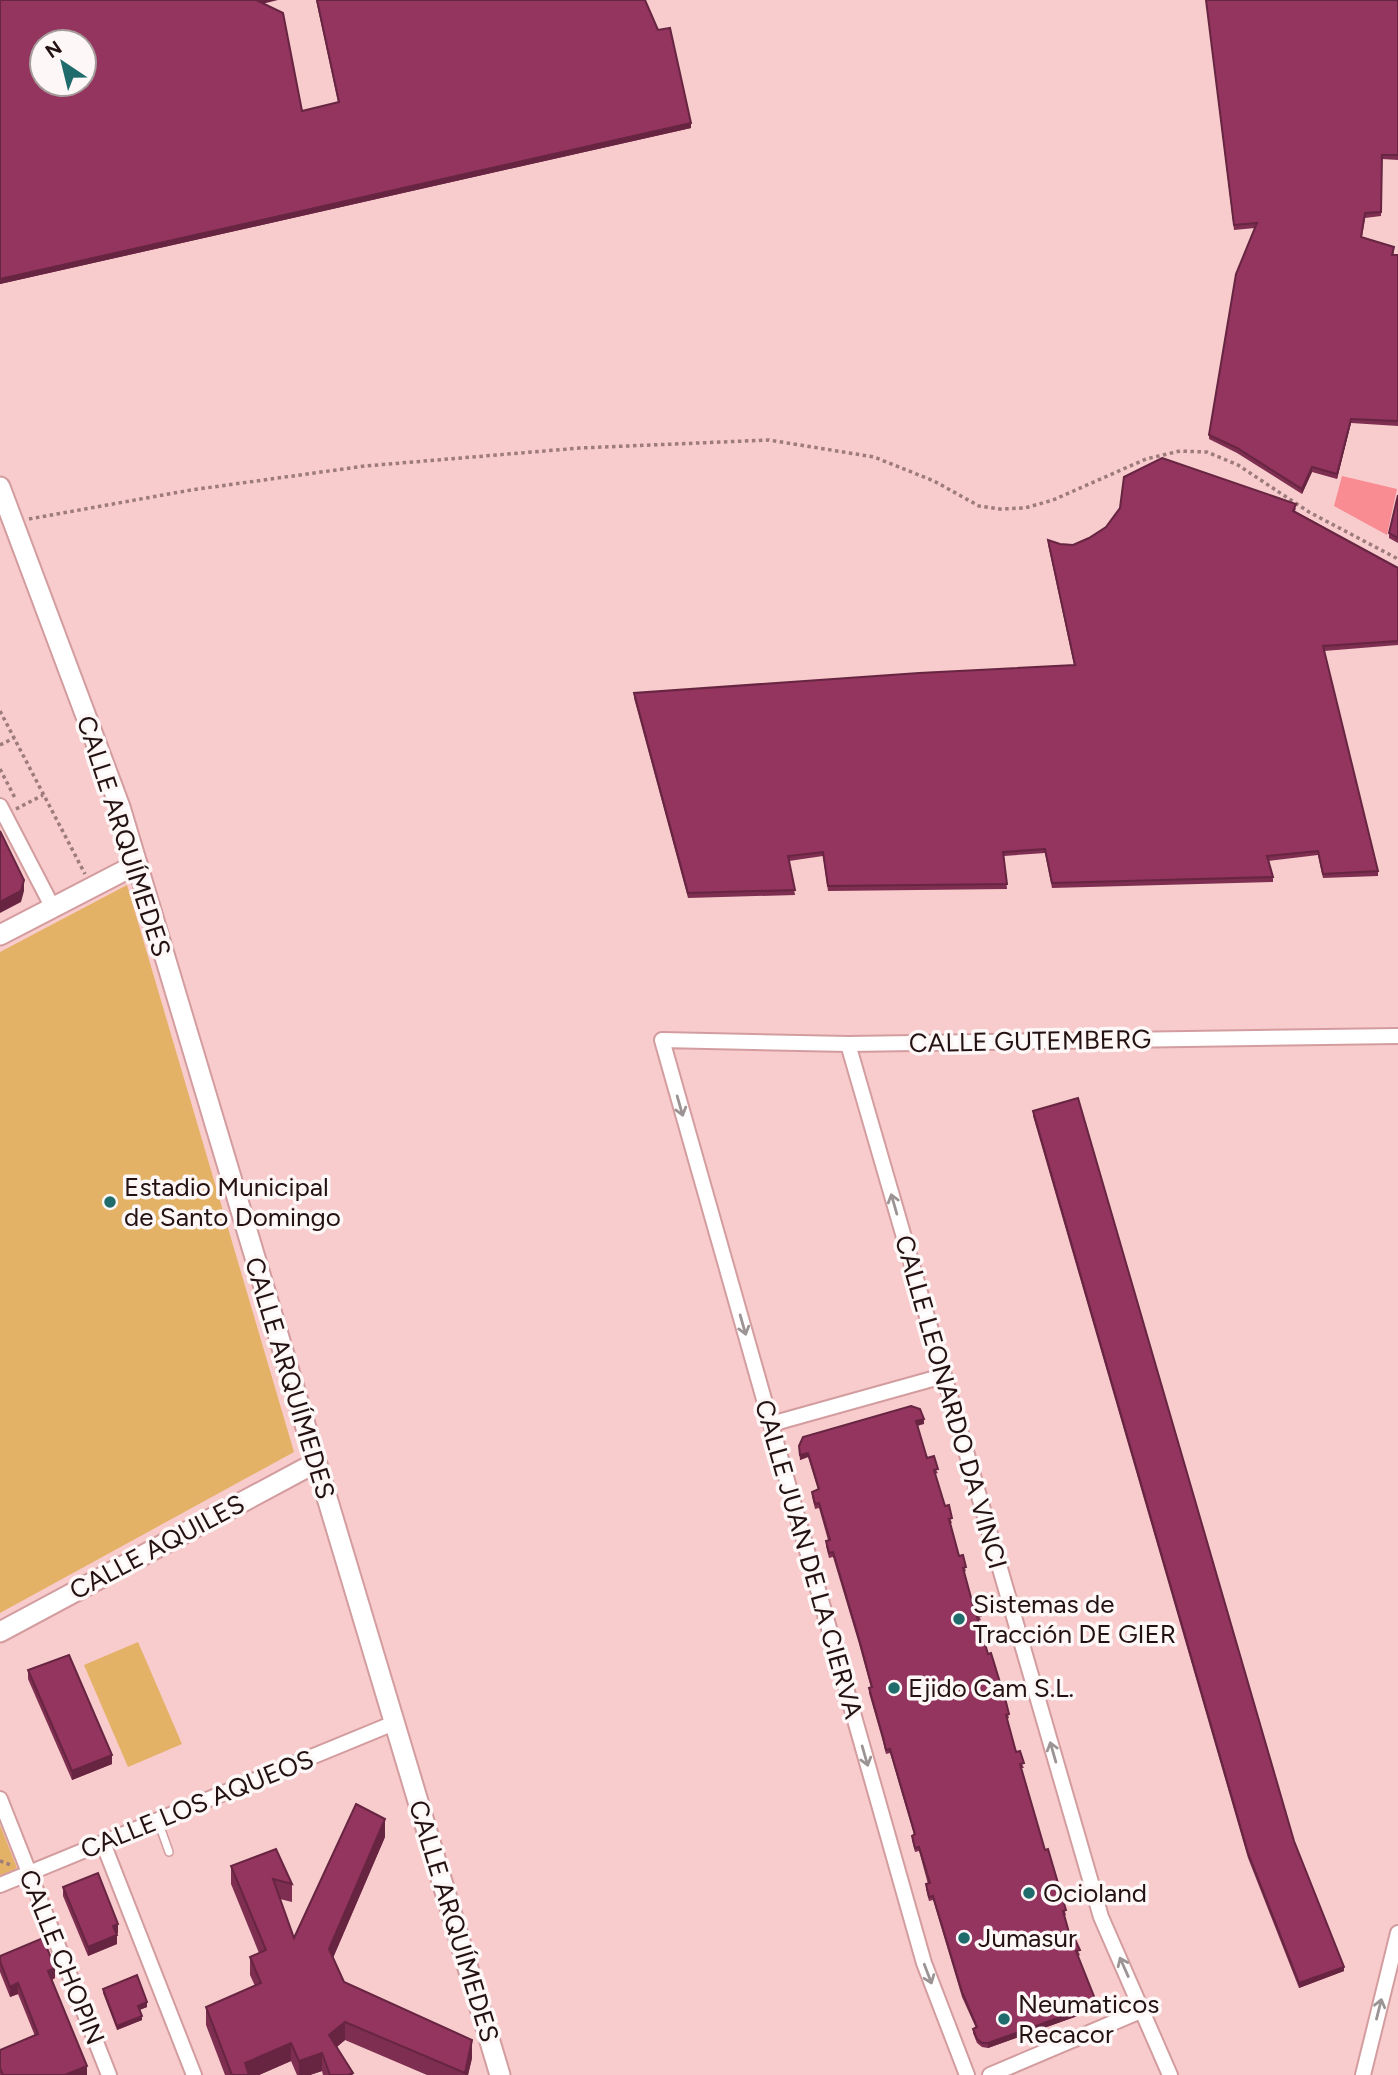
<svg xmlns="http://www.w3.org/2000/svg" width="1398" height="2075" font-family="Figtree,sans-serif">
  <rect width="100%" height="100%" fill="#f8cbcc"/>
  <g fill="#e4b266">
    <polygon points="127,885 294,1452 0,1613 0,952"/>
    <polygon points="138,1642 182,1744 128,1767 84,1665"/>
    <polygon points="0,1825 17,1868 0,1876"/>
  </g>
  <polygon fill="#f98b93" points="1342,476 1397,489 1387,535 1334,506"/>
  <g fill="none" stroke-linecap="round" stroke-linejoin="round">
    <defs>
      <polyline id="lane" points="158,1821 169,1852"/>
      <g id="street">
        <polyline points="0,806 53,908"/>
        <polyline points="848,1044 1101,1917 1170,2075"/>
        <polyline points="771,1424 943,1376"/>
        <polyline points="0,1799 109,2075"/>
        <polyline points="103,1843 194,2075"/>
        <polyline points="0,1885 394,1723"/>
        <polyline points="967,2075 924,1963 662,1040 848,1044 1398,1036"/>
        <polyline points="990,2075 1143,2010"/>
        <polyline points="1363,2075 1398,1933"/>
      </g>
      <g id="secondary">
        <polyline points="0,487 120,807 500,2075"/>
        <polyline points="0,935 137,864"/>
        <polyline points="0,1632 315,1463"/>
      </g>
    </defs>
    <use href="#lane" stroke="#d39d9f" stroke-width="10"/>
    <use href="#street" stroke="#d39d9f" stroke-width="18"/>
    <use href="#secondary" stroke="#d39d9f" stroke-width="23"/>
    <g stroke="#9d7b7c" stroke-width="3.5" stroke-dasharray="3.5 3.5" stroke-linecap="butt">
      <polyline points="29,519 191,490 365,466 580,448 769,440 874,457 934,481 979,506 1000,509 1025,508 1053,500 1146,459 1180,451 1207,452 1238,465 1309,512 1398,559"/>
      <polyline points="0,711 85,874"/>
      <polyline points="0,745 14,738"/>
      <polyline points="0,769 15,798"/>
      <polyline points="16,809 43,795"/>
      <polyline points="0,1861 11,1865"/>
    </g>
    <use href="#lane" stroke="#fff" stroke-width="7"/>
    <use href="#street" stroke="#fff" stroke-width="14"/>
    <use href="#secondary" stroke="#fff" stroke-width="19"/>
  </g>
  <g fill="#7e2e51">
    <polygon points="0,0 264,4 302,111 338,102 316,0 645,0 691,128 0,284"/>
    <polygon points="1206,0 1398,0 1398,160 1382,159 1381,216 1365,218 1362,237 1394,252 1393,255 1398,255 1398,426 1351,423 1337,479 1312,472 1302,494 1237,453 1209,439 1209,435 1255,228 1234,230"/>
    <polygon points="1398,495 1398,543 1389,538 1389,533"/>
    <polygon points="1296,508 1295,511 1398,568 1398,645 1324,651 1378,871 1378,876 1323,878 1318,855 1268,861 1273,877 1273,882 1052,888 1045,853 1004,856 1007,889 828,891 823,856 789,861 795,895 688,898 634,698 634,693 1074,665 1048,544 1048,540 1060,544 1073,545"/>
    <polygon points="1033,1111 1294,1841 1344,1971 1299,1988 1248,1858 1033,1116"/>
    <polygon points="924,1424 917,1426 927,1458 938,1473 935,1474 945,1506 952,1523 950,1523 959,1556 966,1571 964,1572 973,1605 981,1620 978,1621 1009,1718 1007,1719 1016,1752 1024,1768 1021,1768 1045,1850 1066,1915 1064,1916 1070,1936 1080,1955 1078,1956 1097,2009 988,2048 982,2047 977,2043 973,2033 973,2029 976,2028 962,1997 933,1900 929,1901 926,1889 926,1884 928,1884 919,1851 915,1852 912,1840 912,1836 914,1835 890,1753 886,1754 883,1742 869,1693 869,1688 871,1688 859,1644 833,1557 829,1558 826,1546 826,1541 828,1540 819,1508 815,1509 812,1496 812,1492 818,1490 808,1457 800,1460 799,1450 799,1446"/>
    <polygon points="28,1670 112,1764 72,1780 28,1679"/>
    <polygon points="385,1837 333,1958 344,1982 472,2058 468,2075 427,2075 345,2040 337,2047 353,2075 323,2075 322,2071 310,2075 297,2075 291,2061 259,2075 225,2075 206,2025 206,2007 255,1986 250,1975 250,1957 259,1953 231,1884 231,1866 292,1884 292,1902 280,1899 294,1938"/>
    <polygon points="63,1887 118,1933 116,1934 117,1944 88,1956 63,1896"/>
    <polygon points="0,1956 55,1978 52,1980 87,2075 0,2075 0,2050 35,2036 18,1994 10,1997 0,1972"/>
    <polygon points="103,1989 147,2007 140,2010 142,2020 117,2030 103,1993"/>
  </g>
  <g fill="#672542">
    <polygon points="261,0 278,0 258,5 258,1"/>
    <polygon points="691,123 691,128 0,284 0,279"/>
    <polygon points="1351,419 1351,423 1337,479 1337,474"/>
    <polygon points="1312,467 1312,472 1302,494 1302,489"/>
    <polygon points="24,880 24,891 21,902 0,913 0,902"/>
    <polygon points="924,1419 924,1424 916,1426 916,1421"/>
    <polygon points="808,1453 808,1457 800,1460 800,1455"/>
    <polygon points="112,1755 112,1764 72,1780 72,1771"/>
    <polygon points="385,1819 385,1837 329,1967 329,1949"/>
    <polygon points="118,1924 118,1933 113,1935 113,1926"/>
    <polygon points="117,1935 117,1944 88,1956 88,1947"/>
    <polygon points="1344,1967 1344,1971 1299,1988 1299,1983"/>
    <polygon points="55,1968 55,1978 48,1981 48,1971"/>
    <polygon points="18,1983 18,1994 10,1997 10,1987"/>
    <polygon points="147,2002 147,2007 138,2010 138,2006"/>
    <polygon points="1097,2004 1097,2009 988,2048 988,2043"/>
    <polygon points="142,2016 142,2020 117,2030 117,2026"/>
    <polygon points="345,2022 345,2040 329,2053 329,2035"/>
    <polygon points="472,2040 472,2058 468,2075 465,2075"/>
    <polygon points="291,2043 291,2061 259,2075 245,2075 245,2063"/>
    <polygon points="322,2053 322,2071 310,2075 299,2075 299,2061"/>
    <polygon points="87,2066 87,2075 65,2075"/>
  </g>
  <g fill="#93355e" stroke="#672542" stroke-width="2" fill-rule="evenodd">
    <path d="M0,0H261L258,1L283,13L302,111L339,102L317,0H645L658,30L670,28L691,123L0,279ZM42,42H84V84H42Z"/>
    <polygon points="1206,0 1398,0 1398,155 1382,155 1381,212 1365,213 1361,237 1394,247 1392,255 1398,255 1398,421 1351,419 1337,474 1312,467 1302,489 1237,448 1209,435 1236,274 1257,223 1234,225"/>
    <polygon points="1162,458 1296,504 1293,511 1398,568 1398,641 1323,646 1378,871 1323,874 1318,851 1267,856 1273,877 1052,883 1045,849 1003,852 1007,884 828,886 823,852 788,856 795,890 688,893 634,693 919,673 1075,665 1048,540 1060,544 1073,545 1089,538 1106,527 1120,508 1124,477"/>
    <polygon points="1398,495 1398,538 1389,533"/>
    <polygon points="0,831 24,880 21,891 0,902"/>
    <polygon points="1078,1098 1294,1841 1344,1967 1299,1983 1248,1853 1033,1111"/>
    <polygon points="911,1406 920,1409 924,1419 916,1421 927,1458 934,1456 938,1469 934,1470 945,1506 949,1505 952,1518 949,1519 959,1556 963,1555 966,1567 963,1568 973,1605 977,1604 981,1616 977,1617 988,1654 991,1653 1006,1702 1009,1714 1006,1715 1016,1752 1020,1751 1024,1763 1020,1764 1045,1850 1048,1849 1066,1910 1063,1911 1070,1936 1073,1935 1080,1950 1076,1951 1097,2004 988,2043 982,2043 977,2039 973,2029 977,2027 962,1992 933,1896 929,1897 926,1884 930,1883 919,1847 915,1848 912,1836 915,1834 890,1749 886,1750 883,1737 869,1688 872,1687 859,1639 833,1552 829,1553 826,1541 830,1540 819,1503 815,1504 812,1492 819,1489 808,1453 800,1455 799,1446 803,1437"/>
    <polygon points="69,1655 112,1755 72,1771 28,1670"/>
    <polygon points="356,1804 385,1819 329,1949 344,1982 472,2040 465,2073 345,2022 329,2035 353,2073 348,2075 330,2075 322,2053 299,2061 291,2043 245,2063 249,2075 232,2075 206,2007 261,1983 250,1957 266,1950 231,1866 276,1849 292,1884 273,1879 294,1938"/>
    <polygon points="98,1873 118,1924 113,1926 117,1935 88,1947 63,1887"/>
    <polygon points="43,1938 55,1968 48,1971 87,2066 65,2075 3,2075 0,2068 0,2050 38,2034 18,1983 10,1987 0,1961 0,1956"/>
    <polygon points="137,1975 147,2002 138,2006 142,2016 117,2026 103,1989"/>
  </g>
  <defs><path id="oneway-shaft" d="M-6 0H5M1.5-3L5.5 0L1.5 3" fill="none" stroke-width="1.6" stroke-linecap="round" stroke-linejoin="round" transform="scale(1.75)"/></defs>
  <g stroke="#9c9494">
    <use href="#oneway-shaft" transform="translate(680 1106) rotate(74)"/>
    <use href="#oneway-shaft" transform="translate(894 1204) rotate(-106)"/>
    <use href="#oneway-shaft" transform="translate(743 1325) rotate(74)"/>
    <use href="#oneway-shaft" transform="translate(1053 1752) rotate(-106)"/>
    <use href="#oneway-shaft" transform="translate(865 1756) rotate(74)"/>
    <use href="#oneway-shaft" transform="translate(1124 1967) rotate(-114)"/>
    <use href="#oneway-shaft" transform="translate(928 1974) rotate(69)"/>
    <use href="#oneway-shaft" transform="translate(1379 2009) rotate(-76)"/>
  </g>
  <g fill="#206c6d" stroke="#fdf7f7" stroke-width="2.5">
    <circle cx="110" cy="1202" r="7"/>
    <circle cx="959" cy="1619" r="7"/>
    <circle cx="894" cy="1688" r="7"/>
    <circle cx="1029" cy="1893" r="7"/>
    <circle cx="964" cy="1938" r="7"/>
    <circle cx="1004" cy="2019" r="7"/>
  </g>
  <g text-anchor="middle" dominant-baseline="central" stroke-width="7" stroke-linejoin="round" paint-order="stroke">
    <g font-size="26" fill="#241112" stroke="#fdf7f7">
      <text transform="translate(124 836) rotate(72)">CALLE ARQUÍMEDES</text>
      <text transform="translate(1030 1041) rotate(-1)">CALLE GUTEMBERG</text>
      <text transform="translate(290 1378) rotate(73)">CALLE ARQUÍMEDES</text>
      <text transform="translate(951 1402) rotate(74)">CALLE LEONARDO DA VINCI</text>
      <text transform="translate(157 1547) rotate(-28)">CALLE AQUILES</text>
      <text transform="translate(809 1559) rotate(74)">CALLE JUAN DE LA CIERVA</text>
      <text transform="translate(197 1804) rotate(-22)">CALLE LOS AQUEOS</text>
      <text transform="translate(454 1921) rotate(73)">CALLE ARQUÍMEDES</text>
      <text transform="translate(62 1957) rotate(68)">CALLE CHOPIN</text>
    </g>
    <g font-size="26" fill="#241112" stroke="#fdf7f7" text-anchor="start">
      <text x="124" y="1187">Estadio Municipal<tspan x="124" dy="30">de Santo Domingo</tspan></text>
      <text x="973" y="1604">Sistemas de<tspan x="973" dy="30">Tracción DE GIER</tspan></text>
      <text x="908" y="1688">Ejido Cam S.L.</text>
      <text x="1043" y="1893">Ocioland</text>
      <text x="978" y="1938">Jumasur</text>
      <text x="1018" y="2004">Neumaticos<tspan x="1018" dy="30">Recacor</tspan></text>
    </g>
  </g>
  <g transform="translate(63 63) rotate(325)"><circle r="33" fill="#fdf7f7" stroke="#a69b9b" stroke-width="2"/>
  <path d="M0-5L12 26L0 18L-12 26Z" fill="#206c6d"/>
  <text y="-10" font-size="19" font-weight="bold" text-anchor="middle" fill="#241112">N</text>
  </g>
</svg>
